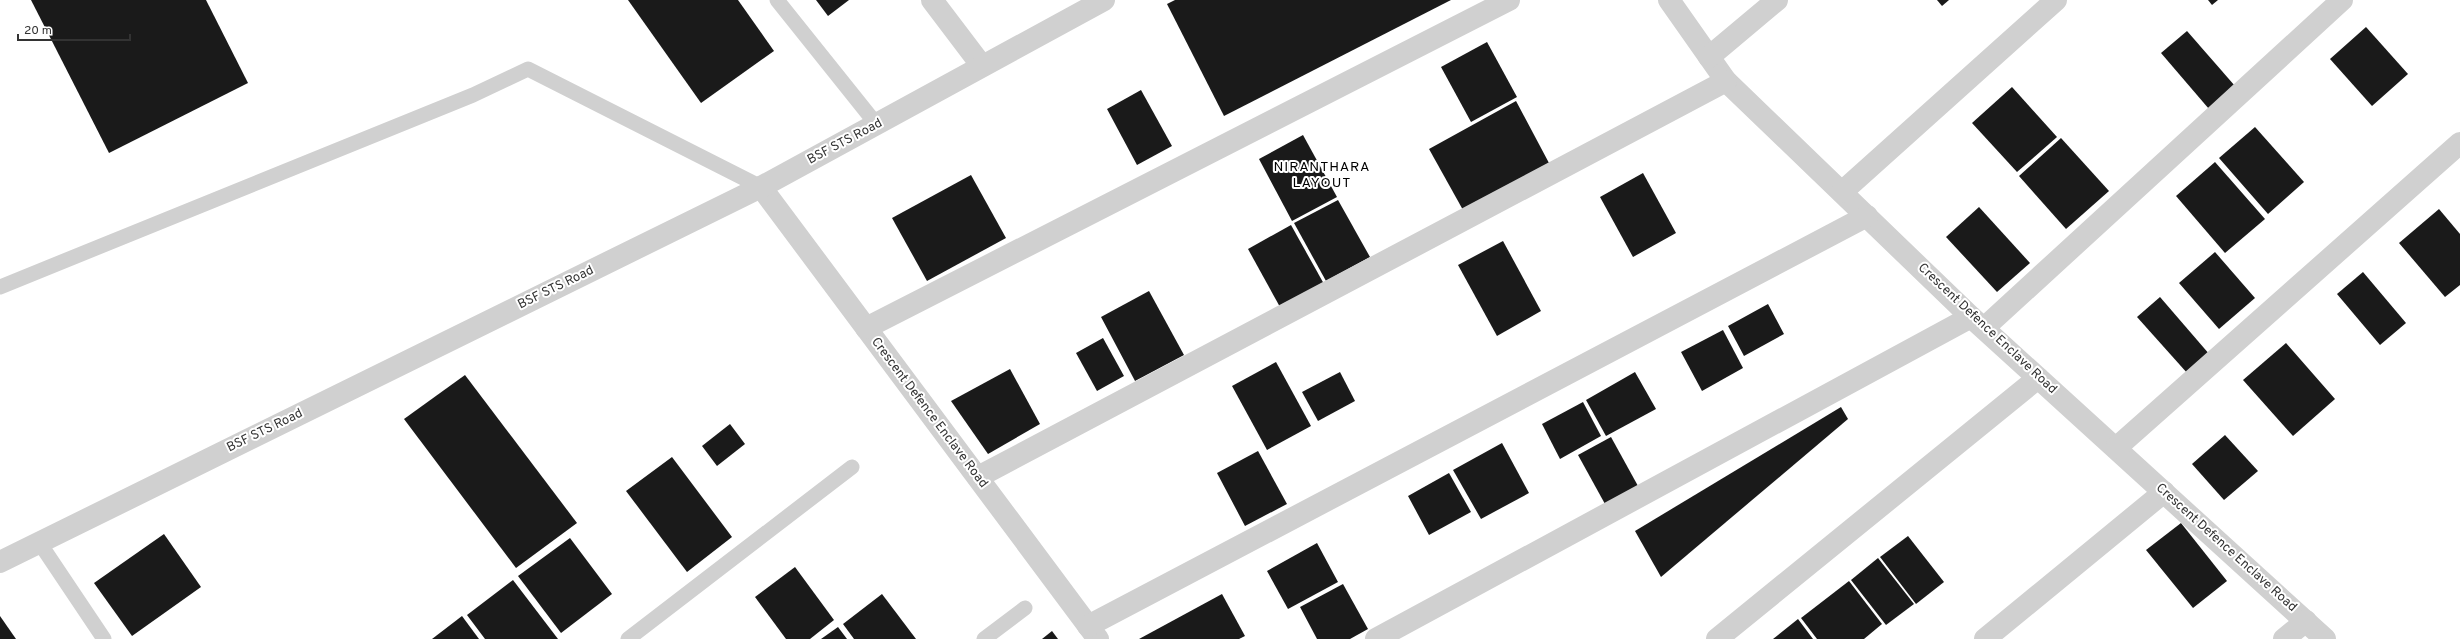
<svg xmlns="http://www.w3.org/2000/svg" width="2460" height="639" font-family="Overpass,sans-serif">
  <rect width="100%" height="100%" fill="#fff"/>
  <g fill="#1a1a1a">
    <polygon points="31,0 206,0 248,83 109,153"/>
    <polygon points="628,0 738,0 774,51 701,103"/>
    <polygon points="816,0 849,0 828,16"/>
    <polygon points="1175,0 1451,0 1224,116 1167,4"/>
    <polygon points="1937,0 1949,0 1942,6"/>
    <polygon points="2208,0 2218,0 2212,5"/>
    <polygon points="2366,27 2408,74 2372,106 2330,59"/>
    <polygon points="2187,31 2235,86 2209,109 2161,53"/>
    <polygon points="1487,42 1517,97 1471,122 1441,67"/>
    <polygon points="2012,87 2057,137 2017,172 1972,123"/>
    <polygon points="1141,90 1172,146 1137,165 1107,109"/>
    <polygon points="1516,101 1549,163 1463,210 1429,149"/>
    <polygon points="2255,127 2304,182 2268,214 2219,158"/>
    <polygon points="1303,135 1337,197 1292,221 1259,159"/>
    <polygon points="2061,138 2109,191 2066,229 2019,176"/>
    <polygon points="2215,162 2265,219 2225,253 2176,196"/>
    <polygon points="1643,173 1676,233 1633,257 1600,197"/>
    <polygon points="971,175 1006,238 927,281 892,218"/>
    <polygon points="1338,200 1370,257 1326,281 1294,223"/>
    <polygon points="1979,207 2030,263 1997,292 1946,237"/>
    <polygon points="2439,209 2460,234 2460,285 2445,297 2399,243"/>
    <polygon points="1291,225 1324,284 1280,307 1248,249"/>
    <polygon points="1503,241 1541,311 1497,336 1458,265"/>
    <polygon points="2215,252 2255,298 2219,329 2179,283"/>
    <polygon points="2363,272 2406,323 2380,345 2337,294"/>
    <polygon points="1149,291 1184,355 1135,381 1101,317"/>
    <polygon points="2160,297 2210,355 2188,374 2137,317"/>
    <polygon points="1768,304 1784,334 1744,356 1728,326"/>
    <polygon points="1723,330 1743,368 1702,391 1681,352"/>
    <polygon points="1103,338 1124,376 1097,391 1076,353"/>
    <polygon points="2286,343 2335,399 2293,436 2243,380"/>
    <polygon points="1276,362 1311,426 1267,450 1232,386"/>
    <polygon points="1010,369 1040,424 988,454 951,401"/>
    <polygon points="1340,372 1355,401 1318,421 1302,392"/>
    <polygon points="1635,372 1656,409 1606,436 1586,400"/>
    <polygon points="465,375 577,523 516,568 404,419"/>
    <polygon points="1583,402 1601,436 1560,459 1542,424"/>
    <polygon points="1841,407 1848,419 1661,577 1635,531"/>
    <polygon points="730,424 745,444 717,466 702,446"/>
    <polygon points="2225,435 2258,471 2224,500 2192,464"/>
    <polygon points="1611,437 1638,486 1605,504 1578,455"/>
    <polygon points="1502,443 1529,493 1481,519 1453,470"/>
    <polygon points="1258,451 1287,504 1245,526 1217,473"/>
    <polygon points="672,457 732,537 687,572 626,491"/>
    <polygon points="1449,473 1471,512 1429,535 1408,496"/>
    <polygon points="2181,523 2227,581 2193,608 2146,550"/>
    <polygon points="164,534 201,587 132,636 94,583"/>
    <polygon points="1908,536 1944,582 1916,604 1880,557"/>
    <polygon points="570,538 612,594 561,633 518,576"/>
    <polygon points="1317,543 1338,582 1288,609 1267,571"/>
    <polygon points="1878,558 1914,604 1886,625 1851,580"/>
    <polygon points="795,567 834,620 810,639 786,639 755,597"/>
    <polygon points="513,580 558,639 485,639 467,615"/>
    <polygon points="1849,581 1882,624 1864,639 1817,639 1801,618"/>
    <polygon points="1343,584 1368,629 1350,639 1317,639 1300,607"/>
    <polygon points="882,594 916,639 854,639 843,624"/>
    <polygon points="1222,594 1245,636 1239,639 1139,639"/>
    <polygon points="0,616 16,639 0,639"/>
    <polygon points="462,616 479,639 432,639"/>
    <polygon points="1798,619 1813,639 1773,639"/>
    <polygon points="838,627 847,639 821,639"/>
    <polygon points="1052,631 1058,639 1042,639"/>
  </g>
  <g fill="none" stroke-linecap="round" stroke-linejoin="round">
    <g stroke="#d0d0d0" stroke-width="15">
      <polyline points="777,0 877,125"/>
      <polyline points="0,287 473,95 528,69 761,187"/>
      <polyline points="39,542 104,639"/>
      <polyline points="628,639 852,467"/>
      <polyline points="984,639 1025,608"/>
    </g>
    <g stroke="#d0d0d0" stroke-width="22">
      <polyline points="932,0 982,66"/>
      <polyline points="1669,0 1726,81 1971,317 2325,639"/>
      <polyline points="1709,57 1777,0"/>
      <polyline points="761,187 1098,639"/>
      <polyline points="1842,192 2056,0"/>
      <polyline points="866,328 1509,0"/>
      <polyline points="1984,328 2342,0"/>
      <polyline points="2116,448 2460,143"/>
      <polyline points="978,477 1726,81"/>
      <polyline points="0,562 761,187 1104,0"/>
      <polyline points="1088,626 1867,216"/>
      <polyline points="1376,639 1971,317"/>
      <polyline points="1717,639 2038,378"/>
      <polyline points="1985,639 2164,492"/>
      <polyline points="2284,639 2306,621"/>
    </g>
  </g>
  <g text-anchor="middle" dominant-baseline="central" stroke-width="4" stroke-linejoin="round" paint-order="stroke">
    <g font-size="13" fill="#333" stroke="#fff">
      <text transform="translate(845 142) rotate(-28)">BSF STS Road</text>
      <text transform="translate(556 288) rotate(-26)">BSF STS Road</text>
      <text transform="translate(1987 329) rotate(43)">Crescent Defence Enclave Road</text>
      <text transform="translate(929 413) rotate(53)">Crescent Defence Enclave Road</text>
      <text transform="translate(265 431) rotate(-26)">BSF STS Road</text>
      <text transform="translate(2226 548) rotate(42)">Crescent Defence Enclave Road</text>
    </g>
    <g font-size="14" letter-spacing="1" fill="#000" stroke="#fff">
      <text x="1322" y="167">NIRANTHARA<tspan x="1322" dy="16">LAYOUT</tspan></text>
    </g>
  </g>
  <path d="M18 34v6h112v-6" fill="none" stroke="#333333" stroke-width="2"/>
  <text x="24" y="34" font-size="12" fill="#333333" stroke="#ffffff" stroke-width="3" paint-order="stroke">20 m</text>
</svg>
